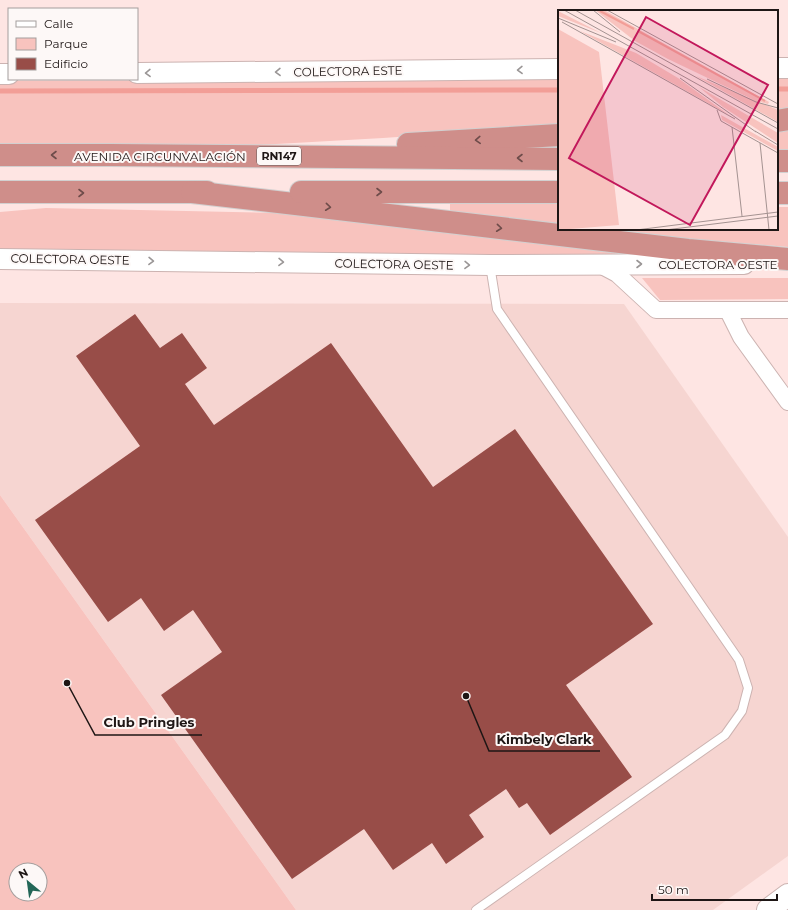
<svg xmlns="http://www.w3.org/2000/svg" width="788" height="910" font-family="Montserrat,sans-serif">
  <rect width="100%" height="100%" fill="#fee5e3"/>
  <polygon fill="#f6d5d1" points="0,303 624,304 788,537 788,856 713,910 296,910 0,495"/>
  <g fill="#f8c3be" fill-rule="evenodd">
    <polygon points="777,79 788,79 788,109 777,111"/>
    <polygon points="559,80 559,126 383,138 221,147 0,146 0,81"/>
    <rect x="777" y="125" width="11" height="30"/>
    <polygon points="450,201 559,204 559,225 450,211"/>
    <polygon points="777,207 788,207 788,247 629,234 589,229 777,229"/>
    <polygon points="46,208 325,214 396,227 487,238 682,258 0,253 0,212"/>
    <polygon points="642,278 788,278 788,299 660,300"/>
    <path d="M0,495L296,910H0ZM16,870H40V894H16Z"/>
  </g>
  <g fill="none" stroke-linecap="round" stroke-linejoin="round">
    <g stroke="#f29e97" stroke-width="5">
      <polyline points="777,89 788,89"/>
      <polyline points="0,91 559,90"/>
    </g>
  </g>
  <polygon fill="#984d48" points="135,314 160,348 182,333 207,368 185,384 214,425 331,343 433,487 515,429 653,624 566,685 632,777 550,835 527,803 519,808 506,789 469,815 484,837 446,864 432,843 393,870 364,829 292,879 161,695 222,652 193,610 164,631 141,598 108,622 35,520 140,446 76,356"/>
  <g fill="none" stroke-linecap="round" stroke-linejoin="round">
    <defs>
      <polyline id="service" points="476,910 725,735 742,711 748,688 739,660 497,309 490,265"/>
      <g id="minor">
        <polyline points="600,265 617,274 656,310 788,310"/>
        <polyline points="728,311 741,337 788,402"/>
      </g>
      <g id="tertiary">
        <polyline points="777,68 788,68"/>
        <polyline points="137,73 559,69"/>
        <polyline points="0,74 9,74"/>
        <polyline points="0,259 490,265 744,264"/>
      </g>
      <polyline id="secondary" points="768,910 788,895"/>
      <g id="trunk">
        <polyline points="777,121 788,119"/>
        <polyline points="408,144 559,135"/>
        <polyline points="0,155 111,155 559,159"/>
        <polyline points="777,161 788,161"/>
        <polyline points="0,192 207,192"/>
        <polyline points="192,192 688,250 788,259"/>
        <polyline points="301,192 559,192"/>
        <polyline points="777,193 788,193"/>
      </g>
    </defs>
    <use href="#service" stroke="#ccb3b1" stroke-width="10"/>
    <use href="#minor" stroke="#ccb3b1" stroke-width="18"/>
    <use href="#tertiary" stroke="#ccb3b1" stroke-width="22"/>
    <use href="#secondary" stroke="#ccb3b1" stroke-width="24"/>
    <use href="#trunk" stroke="#d2d0d0" stroke-width="24"/>
    <use href="#service" stroke="#fff" stroke-width="8"/>
    <use href="#minor" stroke="#fff" stroke-width="16"/>
    <use href="#tertiary" stroke="#fff" stroke-width="20"/>
    <use href="#secondary" stroke="#fff" stroke-width="22"/>
    <use href="#trunk" stroke="#cf8e8a" stroke-width="22"/>
  </g>
  <defs><path id="oneway-chevron" d="M-2-3.5L2.5 0L-2 3.5" fill="none" stroke-width="1.6" stroke-linecap="round" stroke-linejoin="round"/></defs>
  <g stroke="#9a9696">
    <use href="#oneway-chevron" transform="translate(520 70) rotate(179)"/>
    <use href="#oneway-chevron" transform="translate(278 72) rotate(179)"/>
    <use href="#oneway-chevron" transform="translate(148 73) rotate(179)"/>
    <use href="#oneway-chevron" transform="translate(151 261) rotate(1)"/>
    <use href="#oneway-chevron" transform="translate(281 262) rotate(1)"/>
    <use href="#oneway-chevron" transform="translate(639 264)"/>
    <use href="#oneway-chevron" transform="translate(467 265) rotate(1)"/>
  </g>
  <g stroke="#6e4c4a">
    <use href="#oneway-chevron" transform="translate(478 140) rotate(177)"/>
    <use href="#oneway-chevron" transform="translate(54 155) rotate(180)"/>
    <use href="#oneway-chevron" transform="translate(520 158) rotate(-180)"/>
    <use href="#oneway-chevron" transform="translate(379 192)"/>
    <use href="#oneway-chevron" transform="translate(81 193)"/>
    <use href="#oneway-chevron" transform="translate(328 207) rotate(6)"/>
    <use href="#oneway-chevron" transform="translate(499 228) rotate(6)"/>
  </g>
  <g text-anchor="middle" dominant-baseline="central" stroke-width="4" stroke-linejoin="round" paint-order="stroke">
    <rect fill="#fdf8f7" stroke="#615a59" stroke-width="1" x="257" y="147" width="44" height="18" rx="3"/>
    <g font-size="11" font-weight="bold" fill="#1e1615">
      <text x="279" y="156">RN147</text>
    </g>
    <g font-size="12" fill="#1e1615" stroke="#fdf8f7">
      <text transform="translate(348 71) rotate(-1)">COLECTORA ESTE</text>
      <text x="160" y="156">AVENIDA CIRCUNVALACIÓN</text>
      <text transform="translate(70 259) rotate(1)">COLECTORA OESTE</text>
      <text transform="translate(394 264) rotate(1)">COLECTORA OESTE</text>
      <text x="718" y="264">COLECTORA OESTE</text>
    </g>
  </g>
  <g transform="translate(558 10)">
    <rect width="220" height="220" fill="#fee5e3"/>
    <path d="M37,0H46L211,92L210,94L198,91L110,49L77,31ZM0,1L43,23L0,6ZM0,19L41,42L61,215L0,220ZM22,21L78,43L120,68L171,105ZM138,66L220,100V112ZM141,77L220,123V133L165,97ZM163,105L220,137V141L164,110Z" fill="#f8c3be"/>
    <path fill="none" stroke="#f29e97" stroke-width="2" d="M42,1L76,19M80,21L207,91"/>
    <path fill="none" stroke="#a49291" stroke-width="1" d="M6,0L220,119M17,0L220,113M35,0L62,22M49,0L220,94M0,8L58,32M4,12L177,109M122,68L198,122M149,69L198,92L220,98M159,100L163,111L220,143M174,117L184,206M197,121L220,135M202,133L211,220M78,220L220,202M107,220L220,206"/>
    <path fill="#c2185b" fill-opacity="0.15" stroke="#c2185b" stroke-width="2" d="M88,7L210,75L132,215L11,148Z"/>
    <rect width="220" height="220" fill="none" stroke="#1e1615" stroke-width="2"/>
  </g>
  <path fill="none" stroke="#1e1615" stroke-width="1.5" d="M67 683L95 735H202M466 696L489 751H600"/>
  <g fill="#1e1615" stroke="#fdf8f7" stroke-width="1.5">
    <circle cx="67" cy="683" r="4"/>
    <circle cx="466" cy="696" r="4"/>
  </g>
  <g font-size="13" text-anchor="middle" font-weight="bold" fill="#1e1615" stroke="#fdf8f7" stroke-width="4" stroke-linejoin="round" paint-order="stroke">
    <text x="149" y="727">Club Pringles</text>
    <text x="544" y="744">Kimbely Clark</text>
  </g>
  <rect x="8" y="8" width="130" height="72" fill="#fdf8f7" stroke="#a49e9d"/>
  <rect x="16" y="21" width="20" height="6" fill="#ffffff" stroke="#a49e9d"/>
  <text x="44" y="28" font-size="12" fill="#1e1615">Calle</text>
  <rect x="16" y="38" width="20" height="12" fill="#f8c3be" stroke="#a49e9d"/>
  <text x="44" y="48" font-size="12" fill="#1e1615">Parque</text>
  <rect x="16" y="58" width="20" height="12" fill="#984d48" stroke="#a49e9d"/>
  <text x="44" y="68" font-size="12" fill="#1e1615">Edificio</text>
  <g transform="translate(28 882) rotate(331)"><circle r="19" fill="#fdf8f7" stroke="#a49e9d"/>
  <path d="M0-3L7 15L0 10L-7 15Z" fill="#236657"/>
  <text y="-6" font-size="11" font-weight="bold" text-anchor="middle" fill="#1e1615">N</text>
  </g>
  <path d="M652 894v6h125v-6" fill="none" stroke="#1e1615" stroke-width="2"/>
  <text x="658" y="894" font-size="12" fill="#1e1615" stroke="#fdf8f7" stroke-width="3" paint-order="stroke">50 m</text>
</svg>
